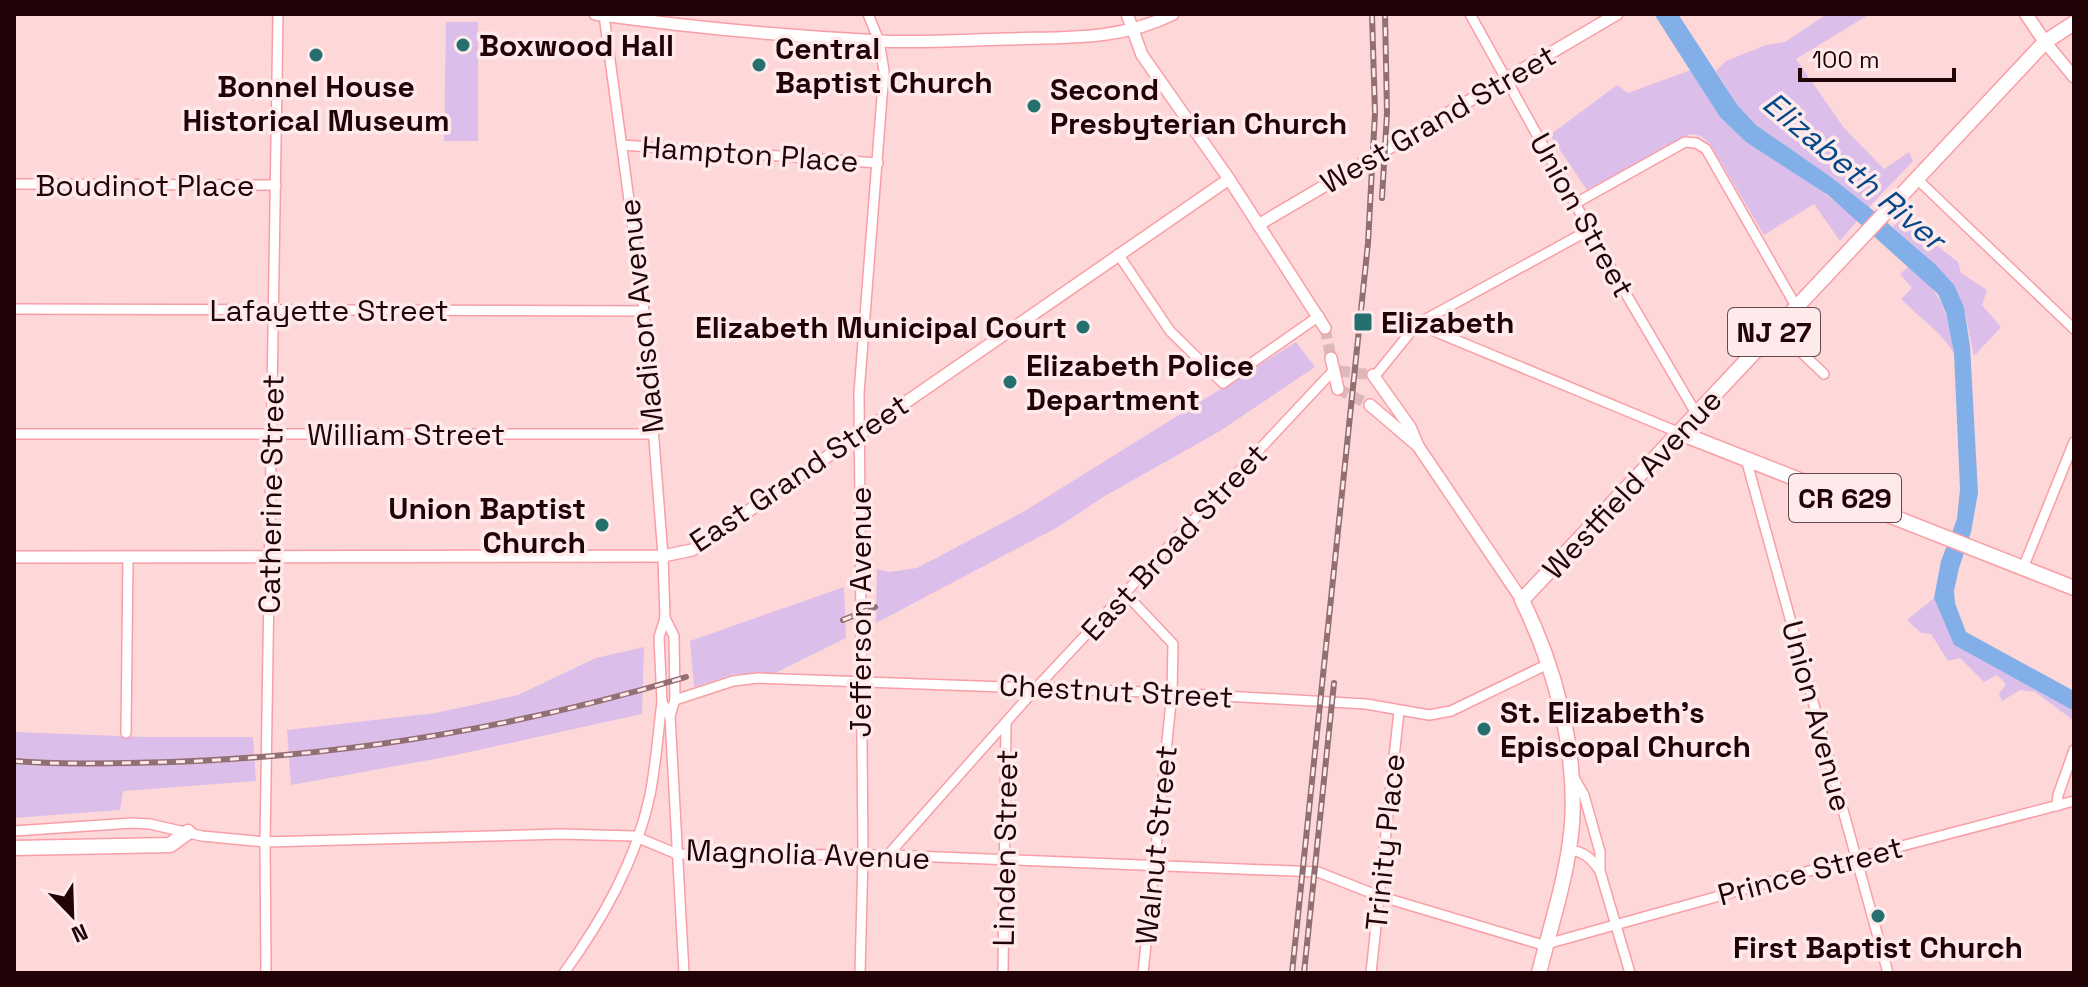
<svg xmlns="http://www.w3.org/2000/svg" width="2088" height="987" font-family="'Space Grotesk',sans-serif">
  <rect width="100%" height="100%" fill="#fed7d9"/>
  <g fill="#dbbfea">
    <polygon points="1827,14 1870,14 1796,59 1844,128 1884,169 1909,152 1913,161 1869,207 1831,177 1756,125 1738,106 1716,71 1726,61 1766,45 1785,42"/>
    <polygon points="446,22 478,22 478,141 444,141"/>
    <polygon points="1691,70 1720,117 1746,142 1810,182 1858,220 1840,241 1814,204 1764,235 1710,144 1701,136 1690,134 1587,190 1550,135 1617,85 1628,93"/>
    <polygon points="1908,211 1928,239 1958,262 1961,273 1987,290 1982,305 2001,327 1974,356 1964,307 1935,264 1893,227"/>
    <path d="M1909,266C1945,298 1945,306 1954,353C1941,331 1919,318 1901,299L1912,288L1900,274Z"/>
    <polygon points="1296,342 1315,367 1220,431 1105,496 1058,527 876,623 877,569 889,572 917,568 1023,512"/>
    <polygon points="844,587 846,638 771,675 734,674 694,687 690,641"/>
    <polygon points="1934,598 1954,645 2074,711 2073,720 2035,692 2020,690 2002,701 1999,694 2006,684 1997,675 1984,682 1960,658 1948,661 1931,634 1921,633 1907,620"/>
    <polygon points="644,647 642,714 451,756 291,785 287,730 436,713 518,695 596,658"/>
    <polygon points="14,732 147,737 253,737 256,781 123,791 120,810 14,818"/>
  </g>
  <polygon fill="#82afe7" points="1654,14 1678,14 1738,106 1756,125 1831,177 1869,207 1935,264 1954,285 1964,307 1970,346 1978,493 1971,532 1959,568 1954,591 1955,603 1966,632 2074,691 2074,711 1954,645 1934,598 1941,561 1957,519 1960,489 1954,353 1946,313 1938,294 1828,195 1746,142 1720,117"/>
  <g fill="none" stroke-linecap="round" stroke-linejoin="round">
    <g stroke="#ddb7ba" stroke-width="11" stroke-dasharray="11 5.5" stroke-linecap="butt">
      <polyline points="1325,328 1331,358"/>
      <polyline points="1339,371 1373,375"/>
      <polyline points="1338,389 1370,405"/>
    </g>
    <defs>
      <g id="minor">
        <polyline points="1470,14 1612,270 1697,415"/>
        <polyline points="604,15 644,311 663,556 665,618 659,637 662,702 670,716"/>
        <polyline points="622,145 878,163"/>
        <polyline points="1917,179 2074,329"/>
        <polyline points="14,184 276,185"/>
        <polyline points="1576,203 1685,142 1696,143 1706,149 1797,308"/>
        <polyline points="1118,254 1170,331 1223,383 1319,316"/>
        <polyline points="14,309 644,311"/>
        <polyline points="1417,324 1591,229"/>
        <polyline points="1777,329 1824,374"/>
        <polyline points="1375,376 1417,324 1680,433"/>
        <polyline points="14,434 653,434"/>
        <polyline points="1746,459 1888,973"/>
        <polyline points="2023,568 2074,442"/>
        <polyline points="1125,593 1173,644 1172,693 1143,973"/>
        <polyline points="665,618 674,636 675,700 670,716 684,973"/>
        <polyline points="675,700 733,681 758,678 1172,693 1366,704 1429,715 1451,711 1548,664"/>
        <polyline points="126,733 128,558"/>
        <polyline points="1573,776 1584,795 1600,852 1600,871 1630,973"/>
        <polyline points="2057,806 2058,795 2074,750"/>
        <polyline points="14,831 132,823 150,824 202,836 265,842 561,834 634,836 677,854 888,855 1318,872 1379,896 1543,945 1856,858 2074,801"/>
        <path d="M1568,850C1584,851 1591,858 1600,871"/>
        <polyline points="888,855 1037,687 1332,372"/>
        <polyline points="266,973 265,842 278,14"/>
        <path d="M564,973C603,919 636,861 650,795C656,764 658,733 662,702"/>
        <polyline points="860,973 863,856 859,393 884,71 879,41 868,14"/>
        <polyline points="1003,973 1006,724"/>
        <polyline points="1371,973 1399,711"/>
      </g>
      <g id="tertiary">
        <path d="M595,14C688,27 784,36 879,41C921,43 964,40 1006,39C1063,37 1120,41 1173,14"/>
        <polyline points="1127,14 1142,55 1229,179 1325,328"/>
        <polyline points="2045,42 2074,77"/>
        <polyline points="1258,225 1617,14"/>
        <polyline points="1331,358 1338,389"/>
        <polyline points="1373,375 1410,427 1418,446 1522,600"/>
        <polyline points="1370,405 1418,446"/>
        <polyline points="14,557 663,556 692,550 1229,179"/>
      </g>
      <polyline id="secondary" points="2026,14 2045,42"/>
      <g id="primary">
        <polyline points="1680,433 2074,588"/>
        <path d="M1539,973C1551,924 1568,874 1572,824C1577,749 1555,667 1522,600L2045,42L2074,23"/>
      </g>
      <polyline id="trunk" points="14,848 170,845 188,832"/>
    </defs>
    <use href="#minor" stroke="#f99ea6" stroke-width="12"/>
    <use href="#tertiary" stroke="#f99ea6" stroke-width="14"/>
    <use href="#secondary" stroke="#f99ea6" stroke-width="15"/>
    <use href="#primary" stroke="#f99ea6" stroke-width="17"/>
    <use href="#trunk" stroke="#f99ea6" stroke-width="17"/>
    <use href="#minor" stroke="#fff" stroke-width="9"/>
    <use href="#tertiary" stroke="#fff" stroke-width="11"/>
    <use href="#secondary" stroke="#fff" stroke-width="12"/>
    <use href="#primary" stroke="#fff" stroke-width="14"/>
    <use href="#trunk" stroke="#fff" stroke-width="14"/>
    <defs>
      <g id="rail">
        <polyline points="1382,198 1387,113 1385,14"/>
        <polyline points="843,620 875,607"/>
        <path d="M14,761C66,765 119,763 172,762C347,756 519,727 686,677"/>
        <polyline points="1292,973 1368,243 1375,113 1372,14"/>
        <polyline points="1304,973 1334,683"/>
      </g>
    </defs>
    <use href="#rail" stroke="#926f72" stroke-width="6"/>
    <use href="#rail" stroke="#feeaeb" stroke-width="3" stroke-dasharray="9" stroke-linecap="butt"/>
  </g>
  <g fill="#25706f" stroke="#feeaeb" stroke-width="3">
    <circle cx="463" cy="45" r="8"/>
    <circle cx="316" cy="55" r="8"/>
    <circle cx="759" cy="65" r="8"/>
    <circle cx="1034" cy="106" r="8"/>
    <rect x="1353" y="312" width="20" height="20" rx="4"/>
    <circle cx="1083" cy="327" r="8"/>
    <circle cx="1010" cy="382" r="8"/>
    <circle cx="602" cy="525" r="8"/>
    <circle cx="1484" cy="729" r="8"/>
    <circle cx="1878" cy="916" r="8"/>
  </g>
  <g text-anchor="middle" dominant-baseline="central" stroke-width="7" stroke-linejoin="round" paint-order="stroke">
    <g fill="#feeaeb" stroke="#64494c" stroke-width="2">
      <rect x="1728" y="308" width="92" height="48" rx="6"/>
      <rect x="1789" y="474" width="112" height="48" rx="6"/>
    </g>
    <g font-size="28" font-weight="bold" fill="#220408">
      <text x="1774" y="332">NJ 27</text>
      <text x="1845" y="498">CR 629</text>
    </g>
    <g font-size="30" font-weight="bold" fill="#220408" stroke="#feeaeb" text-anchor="start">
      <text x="479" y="45">Boxwood Hall</text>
      <text x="775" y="48">Central<tspan x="775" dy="34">Baptist Church</tspan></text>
      <text x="316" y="86" text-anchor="middle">Bonnel House<tspan x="316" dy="34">Historical Museum</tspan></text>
      <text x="1050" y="89">Second<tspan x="1050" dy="34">Presbyterian Church</tspan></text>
      <text x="1381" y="322">Elizabeth</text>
      <text x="1067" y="327" text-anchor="end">Elizabeth Municipal Court</text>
      <text x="1026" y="365">Elizabeth Police<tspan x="1026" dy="34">Department</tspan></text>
      <text x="586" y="508" text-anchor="end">Union Baptist<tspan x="586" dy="34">Church</tspan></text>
      <text x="1500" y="712">St. Elizabeth's<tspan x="1500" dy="34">Episcopal Church</tspan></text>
      <text x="1878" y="947" text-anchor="middle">First Baptist Church</text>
    </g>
    <g font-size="30" fill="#220408" stroke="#feeaeb">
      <text transform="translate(1438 119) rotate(-30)">West Grand Street</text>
      <text transform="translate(750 154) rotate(4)">Hampton Place</text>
      <text x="145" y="185">Boudinot Place</text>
      <text transform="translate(1582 215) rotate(61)">Union Street</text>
      <text x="329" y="310">Lafayette Street</text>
      <text transform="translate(641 316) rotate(-96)">Madison Avenue</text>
      <text x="406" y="434">William Street</text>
      <text transform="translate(799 473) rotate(-34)">East Grand Street</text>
      <text transform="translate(1632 484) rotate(-47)">Westfield Avenue</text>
      <text transform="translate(271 494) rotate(-89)">Catherine Street</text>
      <text transform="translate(1174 542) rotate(-47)">East Broad Street</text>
      <text transform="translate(860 612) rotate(-90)">Jefferson Avenue</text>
      <text transform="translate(1116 691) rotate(3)">Chestnut Street</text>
      <text transform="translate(1817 716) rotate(75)">Union Avenue</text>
      <text transform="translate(1385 842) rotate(-84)">Trinity Place</text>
      <text transform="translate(1156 845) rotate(-84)">Walnut Street</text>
      <text transform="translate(1005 848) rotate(-89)">Linden Street</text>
      <text transform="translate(808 854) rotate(2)">Magnolia Avenue</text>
      <text transform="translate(1810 871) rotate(-15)">Prince Street</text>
    </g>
    <g font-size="32" font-style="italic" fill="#05488a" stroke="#feeaeb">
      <text transform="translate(1854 171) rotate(40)">Elizabeth River</text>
    </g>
  </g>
  <rect width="2088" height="987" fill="none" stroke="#220408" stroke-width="32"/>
  <g transform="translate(72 915) rotate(157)" stroke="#feeaeb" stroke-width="6" paint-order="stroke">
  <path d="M0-6L14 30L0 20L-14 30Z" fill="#220408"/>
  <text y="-12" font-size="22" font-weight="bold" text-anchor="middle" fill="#220408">N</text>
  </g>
  <path d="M1800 68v12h154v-12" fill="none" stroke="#220408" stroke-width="4"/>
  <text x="1812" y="68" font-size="24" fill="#220408" stroke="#feeaeb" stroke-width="6" paint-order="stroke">100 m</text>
</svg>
